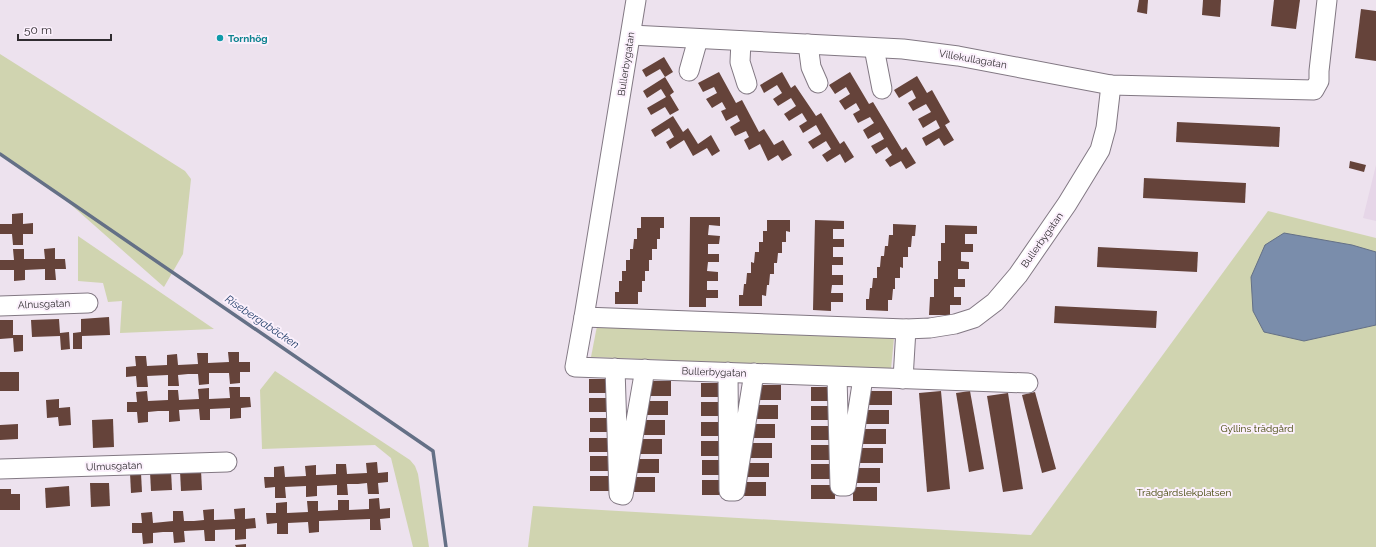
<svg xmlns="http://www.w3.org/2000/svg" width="1376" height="547" font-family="Raleway,sans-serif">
  <rect width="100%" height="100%" fill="#ede2ee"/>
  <polygon fill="#e6d6e8" points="1376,165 1376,221 1363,218"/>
  <g fill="#d0d4b0">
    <polygon points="0,54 185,171 191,179 183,254 164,287 60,195 0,154"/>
    <polygon points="1268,211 1376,238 1376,547 528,547 533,506 1031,535"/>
    <polygon points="78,236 214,329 120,333 122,301 108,302 103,283 78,281"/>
    <polygon points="597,326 894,338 891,369 591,357"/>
    <polygon points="275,371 410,460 415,466 418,474 429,547 413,547 391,458 375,445 262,449 260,390"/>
  </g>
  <polygon fill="#7a8dab" stroke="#647086" points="1284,233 1352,245 1376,252 1376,325 1304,341 1264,332 1253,311 1251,277 1265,245"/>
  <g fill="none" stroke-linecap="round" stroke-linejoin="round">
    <polyline stroke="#647086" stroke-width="3.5" points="0,154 433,451 446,547"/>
  </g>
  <g fill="#65433a">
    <polygon points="1139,0 1148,0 1147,14 1137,12"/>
    <polygon points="1203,0 1221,0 1220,17 1202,15"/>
    <polygon points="1274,0 1300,0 1296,29 1271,26"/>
    <polygon points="1361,9 1376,11 1376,61 1355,58"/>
    <polygon points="664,57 673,72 665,77 660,69 646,77 642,70"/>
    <polygon points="719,72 736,103 742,100 759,132 764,129 774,145 783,140 792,155 782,161 778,155 768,161 760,144 749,150 744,140 749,137 746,131 735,136 730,127 740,121 737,115 726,121 721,111 726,109 722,102 712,108 706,99 717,93 714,87 703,92 698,83"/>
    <polygon points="782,72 791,88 795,85 816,116 821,113 840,144 844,141 854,157 845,163 840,154 827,162 822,155 831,149 826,141 813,149 808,142 821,134 816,125 803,133 799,126 807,121 802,113 789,121 784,114 796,106 791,98 778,106 773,99 782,93 777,85 764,93 760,85"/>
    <polygon points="850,72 869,104 873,102 902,150 906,147 916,163 906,169 901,161 890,167 885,160 892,155 887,147 876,154 871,146 884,139 880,132 868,139 863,130 874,123 870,117 858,123 853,114 860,110 856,103 845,110 839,101 850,94 846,87 835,94 829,85"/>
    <polygon points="917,76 927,93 932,90 950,122 945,125 954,140 944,146 939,138 926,146 922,138 940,128 936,120 923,128 918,119 931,112 926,104 913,111 908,103 916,98 912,90 899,98 894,90"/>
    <polygon points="665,77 674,92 670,95 679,110 670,115 665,107 651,115 647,108 666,97 661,89 647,98 643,91"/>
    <polygon points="673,116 683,132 688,128 698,144 711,135 720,151 712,156 707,148 693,156 684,140 670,149 666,142 674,137 669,128 655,137 651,130"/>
    <polygon points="1177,122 1280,127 1279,147 1176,142"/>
    <polygon points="1350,161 1366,165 1364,172 1349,168"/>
    <polygon points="1144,178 1246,183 1245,203 1143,198"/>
    <polygon points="23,213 23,224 33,223 33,234 23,234 23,245 13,245 12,234 0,234 0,224 12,224 12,214"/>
    <polygon points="641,217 664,217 664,228 660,228 660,239 657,239 657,249 652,249 652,260 649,260 649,271 645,271 645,281 642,281 642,292 638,292 638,304 615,304 615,292 619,292 619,281 622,281 622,271 626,271 626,260 630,260 630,249 633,249 634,239 637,239 637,228 641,228"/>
    <polygon points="690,217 720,217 720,226 709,225 708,235 720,236 719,244 708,244 708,254 719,254 719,262 708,262 707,271 718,272 718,281 707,281 707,290 718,290 718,298 706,298 706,307 689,307"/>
    <polygon points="767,220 790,220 790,232 786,231 786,242 782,242 782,253 778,253 777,263 774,263 774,274 770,274 769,285 767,285 766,296 762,295 762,306 739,306 739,295 743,295 744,284 746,284 747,273 751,273 751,262 754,263 755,252 759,252 759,242 763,242 763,231 767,231"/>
    <polygon points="815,220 844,221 844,229 833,229 833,239 844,239 844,247 833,247 833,257 843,257 843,265 832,265 832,275 843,275 843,285 832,285 831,293 843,293 843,302 831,302 831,311 813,310"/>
    <polygon points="893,224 916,225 915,236 912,236 911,247 908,247 908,257 903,257 903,268 900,267 900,278 895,278 895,289 893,289 892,300 888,300 888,311 866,310 866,299 869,299 870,288 872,288 873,278 877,278 877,267 880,267 881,256 884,256 885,246 888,246 889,235 893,235"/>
    <polygon points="945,225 977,226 977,234 965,234 965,244 973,244 973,252 961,252 961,261 969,262 969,269 958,269 958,279 965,279 965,287 954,287 954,297 961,297 961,305 950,305 950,315 929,315 930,297 934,297 934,279 938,279 938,261 941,261 941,243 945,243"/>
    <polygon points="1098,247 1198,252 1197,272 1097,267"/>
    <polygon points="55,248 55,259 65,259 66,269 55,269 56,280 45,280 45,269 25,270 25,280 14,281 14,270 0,270 0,260 14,260 13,249 24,249 24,259 45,259 44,249"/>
    <polygon points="1055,306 1157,311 1156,328 1054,323"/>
    <polygon points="109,317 110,335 82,336 82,349 73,349 73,333 81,332 81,319"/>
    <polygon points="59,319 60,333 69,332 70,349 61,350 60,336 32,337 31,320"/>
    <polygon points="0,320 13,320 13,335 23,335 23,351 14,352 13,338 0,339"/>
    <polygon points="228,352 239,352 239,362 250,362 250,372 240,372 240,383 230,384 229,373 209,373 209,384 199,385 198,374 188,374 178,375 179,386 168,386 168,375 147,376 148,387 137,387 136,376 126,377 126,367 136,366 135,356 146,356 147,366 167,365 167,355 177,354 178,365 198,364 197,353 208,353 208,363 229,362"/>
    <rect x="0" y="372" width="19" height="19"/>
    <rect x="589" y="379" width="24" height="14"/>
    <rect x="648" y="381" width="23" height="15"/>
    <rect x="701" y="383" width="24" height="14"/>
    <rect x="758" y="385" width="23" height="15"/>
    <polygon points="229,387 240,387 240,397 250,397 251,407 241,408 241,418 230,419 230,408 210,409 210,420 200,420 199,409 179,410 180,421 169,422 169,411 158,411 148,412 148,422 138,423 137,412 127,412 127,402 137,402 136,392 147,391 148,401 168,400 168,390 178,390 179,400 199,399 198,389 209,388 209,399 230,398"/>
    <rect x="811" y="387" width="23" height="14"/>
    <rect x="869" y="391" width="23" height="14"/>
    <polygon points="941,391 950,489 927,492 919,393"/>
    <polygon points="970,391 984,469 969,472 956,393"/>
    <polygon points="1035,392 1056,469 1042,473 1022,395"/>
    <polygon points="1008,393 1023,489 1003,492 987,396"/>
    <rect x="589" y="398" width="24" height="14"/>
    <polygon points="59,399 59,408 70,407 71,425 59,426 58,417 47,418 46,400"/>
    <rect x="644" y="401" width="24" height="14"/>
    <rect x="701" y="402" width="24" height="14"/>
    <rect x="754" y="405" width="24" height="14"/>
    <rect x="811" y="406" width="23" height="14"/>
    <rect x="865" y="410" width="24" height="14"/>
    <rect x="590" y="418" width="23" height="14"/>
    <polygon points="113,419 114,447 93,448 92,420"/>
    <rect x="641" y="420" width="24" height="15"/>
    <rect x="701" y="422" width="24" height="14"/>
    <polygon points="18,424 18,439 0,440 0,425"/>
    <rect x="752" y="424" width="23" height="14"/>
    <rect x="811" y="426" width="24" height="14"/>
    <rect x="863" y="429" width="23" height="15"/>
    <rect x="589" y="438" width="24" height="14"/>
    <rect x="638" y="439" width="24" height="15"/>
    <rect x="701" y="441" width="24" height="15"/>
    <rect x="748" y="443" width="24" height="15"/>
    <rect x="811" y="445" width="23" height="15"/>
    <rect x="859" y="448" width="24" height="15"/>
    <rect x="590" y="456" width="24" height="15"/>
    <rect x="635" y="459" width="24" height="14"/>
    <rect x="702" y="460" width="23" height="15"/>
    <polygon points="377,462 378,473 388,472 388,482 378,483 379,494 368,494 367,483 358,484 347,484 348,495 337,495 337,485 317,486 317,496 306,497 306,486 285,487 286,498 275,498 275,487 265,488 264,477 274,477 274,467 284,466 285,477 306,476 305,466 316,465 316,475 336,474 336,464 346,464 347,474 367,473 366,463"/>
    <rect x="745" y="463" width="24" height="14"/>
    <rect x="811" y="464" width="24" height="15"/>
    <rect x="856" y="468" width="24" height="15"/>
    <polygon points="201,470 202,490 181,491 180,471"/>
    <polygon points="171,471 172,490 151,491 150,472"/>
    <polygon points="130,473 141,473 142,492 131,493"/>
    <rect x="590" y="476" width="24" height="15"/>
    <rect x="632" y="477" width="23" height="15"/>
    <rect x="702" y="480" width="23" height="15"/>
    <rect x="742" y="482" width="24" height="14"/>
    <polygon points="90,483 109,483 110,506 91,507"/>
    <rect x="811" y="485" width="24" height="14"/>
    <polygon points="69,486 70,506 46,508 45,488"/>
    <rect x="853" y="487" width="24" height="14"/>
    <polygon points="0,489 11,489 11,494 20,494 20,510 0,510"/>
    <polygon points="379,498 380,509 390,508 390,518 380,519 381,530 370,530 370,519 319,521 319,532 309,533 308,522 288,523 288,534 277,534 277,523 267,524 266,513 276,513 276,503 287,502 287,513 308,512 307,501 318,501 318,511 338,510 338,500 349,500 349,510 369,509 369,499"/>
    <polygon points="245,508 245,519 255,518 256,528 246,529 246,539 235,540 235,529 215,530 215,541 205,541 204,530 184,531 185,542 174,543 173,532 163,532 153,533 153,543 143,544 142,533 132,533 132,523 142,523 141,513 152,512 153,523 173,521 173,511 183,511 184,521 194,521 204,520 203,510 214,509 214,520 235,519 234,509"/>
    <polygon points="246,544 246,547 236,547 235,545"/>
  </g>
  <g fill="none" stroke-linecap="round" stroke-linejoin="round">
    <defs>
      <g id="minor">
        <polyline points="636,0 584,317 906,329 930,328 955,324 974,318 995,302 1018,275 1067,204 1100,150 1106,128 1111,85"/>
        <polyline points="631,35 903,49 958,56 1111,85 1314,90 1319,81 1319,71 1327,0"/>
        <polyline points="741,41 740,62 747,84"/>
        <polyline points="808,44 811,67 818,83"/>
        <polyline points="874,48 882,89"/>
        <polyline points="689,71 698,39"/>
        <polyline points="0,306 88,303"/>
        <polyline points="584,317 575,367 1028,383"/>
        <polyline points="615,368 619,494 623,495 645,369"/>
        <polyline points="728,372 729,491 735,491 754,373"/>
        <polyline points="837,377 840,486 846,486 863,378"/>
        <polyline points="903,379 906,329"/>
        <polyline points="0,469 227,462"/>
      </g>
    </defs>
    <use href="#minor" stroke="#827883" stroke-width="21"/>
    <use href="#minor" stroke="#fff" stroke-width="19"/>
  </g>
  <circle fill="#0f9aa8" stroke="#fbf0fc" stroke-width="1.5" cx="220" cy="38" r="4"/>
  <g text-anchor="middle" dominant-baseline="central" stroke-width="4" stroke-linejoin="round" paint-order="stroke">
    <g font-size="10" font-weight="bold" fill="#0d838f" stroke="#fbf0fc" text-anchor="start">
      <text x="228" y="38">Tornhög</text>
    </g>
    <g font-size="10" fill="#302c30" stroke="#fbf0fc">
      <text transform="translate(973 59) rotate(10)">Villekullagatan</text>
      <text transform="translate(626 64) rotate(-81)">Bullerbygatan</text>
      <text transform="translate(1042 240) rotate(-55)">Bullerbygatan</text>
      <text transform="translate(44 304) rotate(-2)">Alnusgatan</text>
      <text transform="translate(714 372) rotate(2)">Bullerbygatan</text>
      <text transform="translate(114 466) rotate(-2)">Ulmusgatan</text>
    </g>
    <g font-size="10" fill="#3e4000" stroke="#fbf0fc">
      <text x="1257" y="428">Gyllins trädgård</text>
      <text x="1184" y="492">Trädgårdslekplatsen</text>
    </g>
    <g font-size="11" font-style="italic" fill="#27436d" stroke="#fbf0fc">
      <text transform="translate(262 322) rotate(34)">Risebergabäcken</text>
    </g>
  </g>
  <path d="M18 34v6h93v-6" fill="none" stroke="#302c30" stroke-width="2"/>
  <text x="24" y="34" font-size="12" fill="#302c30" stroke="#fbf0fc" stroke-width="3" paint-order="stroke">50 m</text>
</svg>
